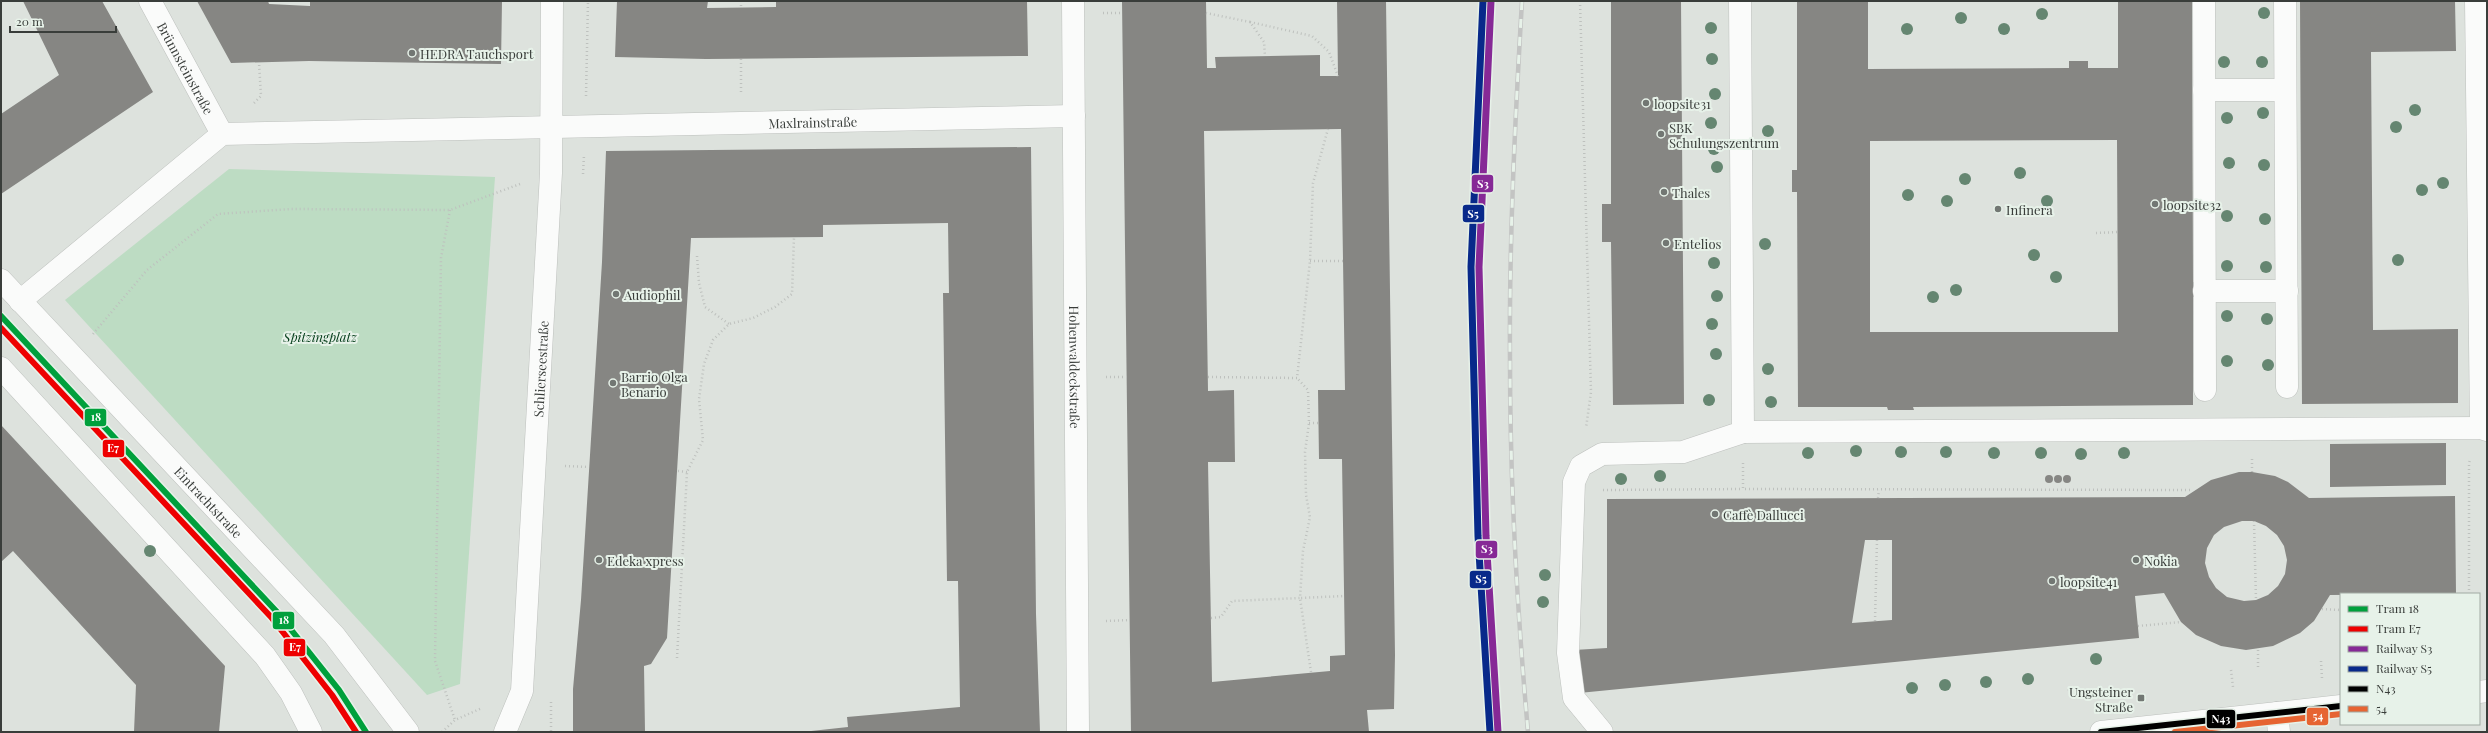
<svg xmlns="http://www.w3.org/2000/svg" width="2488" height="733" font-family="'Playfair Display',serif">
  <rect width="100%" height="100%" fill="#dde2dd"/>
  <polygon fill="#bddcc3" points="229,169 495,177 460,684 427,695 65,300"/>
  <g fill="#868683" fill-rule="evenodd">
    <polygon points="23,1 102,1 153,92 1,194 1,114 59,75"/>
    <polygon points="197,1 268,1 269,4 310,6 310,1 502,1 501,64 309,61 231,63"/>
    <polygon points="617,1 708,1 707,8 776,7 776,1 1027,1 1028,56 706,59 615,57"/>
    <path d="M1122,1H1206L1207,68H1216L1215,57L1320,55V76H1338L1337,1H1386L1395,655L1394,709L1367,710L1369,732H1131ZM1341,129L1345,390H1318L1319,459H1342L1345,655L1330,656V671L1212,682L1208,462H1235L1234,390L1208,391L1204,131Z"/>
    <polygon points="1611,1 1681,1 1684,404 1613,405 1611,242 1602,242 1602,204 1611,204"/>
    <path d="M1797,1H1868V69L2069,68V61H2088V68H2118V1H2192L2193,282H2195V297H2193V405L1913,407L1914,410H1888L1887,407H1798L1797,192H1792V170H1797ZM2117,140L2118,332H1870V141Z"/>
    <polygon points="2300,1 2455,1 2456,51 2371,52 2373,330 2458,329 2458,403 2302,404"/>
    <polygon points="1031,147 1036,614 1040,732 802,732 848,727 847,717 960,707 958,581 947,581 943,293 949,293 948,223 823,225 823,237 691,238 667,638 651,664 644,666 645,732 573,732 573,689 581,600 602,262 606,151"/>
    <polygon points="1,425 225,666 219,732 134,732 136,685 13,551 1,562"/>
    <polygon points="2446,443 2446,485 2330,487 2330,444"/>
    <path d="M2239,472H2252L2275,476L2288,482L2309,498L2455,496L2456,594L2330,595L2314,621L2300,633L2273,646L2246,650L2221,646L2196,635L2181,622L2164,593L2135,596L2139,638L1579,693L1574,650L1607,648V499L2185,497L2211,480ZM2242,521H2254L2266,526L2277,535L2284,546L2287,560L2285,574L2278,586L2268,595L2256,600L2244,601L2227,597L2216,588L2209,577L2205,563L2207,548L2214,535L2224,527ZM1865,540H1892V620L1852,623Z"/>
    <circle cx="2067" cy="479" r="4"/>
    <circle cx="2049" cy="479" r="4"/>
    <circle cx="2058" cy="479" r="4"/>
  </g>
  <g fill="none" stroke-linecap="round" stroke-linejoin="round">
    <defs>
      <g id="minor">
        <path id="s1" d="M150,1L222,134"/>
        <path id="s2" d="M1073,1L1078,732"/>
        <polyline points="2204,1 2205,390"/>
        <polyline points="2285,1 2287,387"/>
        <polyline points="2476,1 2481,428"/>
        <polyline points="2204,90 2285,90"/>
        <polyline points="2204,291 2287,291"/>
        <path id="s3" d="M20,301L222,134L1074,116"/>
        <polyline points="1743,432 2481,428 2487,430"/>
        <polyline points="2277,713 2279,732"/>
        <path id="s4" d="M505,732L522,691L551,173L552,1"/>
        <polyline points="1602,732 1574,698 1568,653 1574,482 1581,466 1602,454 1683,452 1743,432 1740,1"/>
      </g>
      <g id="major">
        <path id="s5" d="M1,280L334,635L408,732"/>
        <polyline points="1,368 265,656 291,693 311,732"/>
        <polyline points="2479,692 2487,691"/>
        <polyline points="2101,732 2341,706"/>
      </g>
    </defs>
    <use href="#minor" stroke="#bdc0bd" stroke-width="23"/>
    <use href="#major" stroke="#bdc0bd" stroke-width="23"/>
    <g stroke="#bec1be" stroke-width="2.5" stroke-dasharray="1 3" stroke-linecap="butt">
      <polyline points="741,1 741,8"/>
      <polyline points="1580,1 1591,392 1586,428"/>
      <polyline points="1103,13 1123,13"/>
      <polyline points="1206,13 1250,22 1264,42 1265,56"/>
      <polyline points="1250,22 1312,36 1329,52 1338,76"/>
      <polyline points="741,59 741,93"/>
      <polyline points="586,96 588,1"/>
      <polyline points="254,103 261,96 259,63"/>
      <polyline points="583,174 584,155"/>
      <polyline points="450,210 441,258 435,661 455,720"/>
      <polyline points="2096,233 2118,232"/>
      <polyline points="697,256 699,283 705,307 729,324"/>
      <polyline points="1310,261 1343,261"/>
      <polyline points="93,334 147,270 218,214 291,209 450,210 520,184"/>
      <polyline points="1106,377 1127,377"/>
      <polyline points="1208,377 1297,378 1310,261 1313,183 1328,129"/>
      <polyline points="1309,423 1319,423"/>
      <polyline points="2252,459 2252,472"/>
      <polyline points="1743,463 1743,489 2193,490"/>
      <polyline points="565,466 589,467"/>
      <polyline points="678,471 687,472"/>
      <polyline points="1603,490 1742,489"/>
      <polyline points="1878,498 1879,490"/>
      <polyline points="2254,521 2256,600"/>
      <polyline points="2469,594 2469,464 2470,459"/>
      <polyline points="2322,609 2341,610"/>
      <polyline points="1211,618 1221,617 1232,601 1300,598 1303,551 1310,517 1306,495 1305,452 1309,423 1308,390 1297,378"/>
      <polyline points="1106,621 1130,620"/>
      <polyline points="1875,621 1877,540"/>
      <polyline points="2138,626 2181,622"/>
      <polyline points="2258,650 2258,667"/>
      <polyline points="677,658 687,472 703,440 699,399 704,364 713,340 729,324 753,318 775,307 792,294 794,237"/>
      <polyline points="2321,661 2322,678"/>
      <polyline points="2231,670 2233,687"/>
      <polyline points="1311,672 1300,598 1344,596"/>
      <polyline points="2068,689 2075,695"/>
      <polyline points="551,702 551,732"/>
      <polyline points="442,732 455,720 482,708"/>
    </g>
    <use href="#minor" stroke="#fafbfa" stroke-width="22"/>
    <use href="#major" stroke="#fafbfa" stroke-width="22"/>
    <defs>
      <path id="rail" d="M1522,1C1515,121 1509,241 1510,361C1510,485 1517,609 1528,732"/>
    </defs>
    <use href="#rail" stroke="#c3c4c3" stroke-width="4.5"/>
    <use href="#rail" stroke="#e7f2e9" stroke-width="3" stroke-dasharray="9" stroke-linecap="butt"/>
    <defs>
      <polyline id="bus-1" points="2101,732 2341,706"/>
      <polyline id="bus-2" points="2175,732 2341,714"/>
    </defs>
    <use href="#bus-1" stroke="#e7f2e9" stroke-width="9"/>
    <use href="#bus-2" stroke="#e7f2e9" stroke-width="9"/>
    <use href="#bus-1" stroke="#000" stroke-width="6"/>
    <use href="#bus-2" stroke="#e66432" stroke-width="6"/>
    <defs>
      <polyline id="rail-1" points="1491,1 1479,267 1486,536 1498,732"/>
      <polyline id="rail-2" points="1483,1 1471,267 1478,536 1490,732"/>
    </defs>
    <use href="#rail-1" stroke="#e7f2e9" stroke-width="10"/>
    <use href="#rail-2" stroke="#e7f2e9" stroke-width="10"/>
    <use href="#rail-1" stroke="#862996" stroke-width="7"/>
    <use href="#rail-2" stroke="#08298a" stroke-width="7"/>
    <defs>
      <polyline id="tram-1" points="1,316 277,612 339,690 366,732"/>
      <polyline id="tram-2" points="1,328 271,617 332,695 356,732"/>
    </defs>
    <use href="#tram-1" stroke="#e7f2e9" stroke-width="9"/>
    <use href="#tram-2" stroke="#e7f2e9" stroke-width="9"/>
    <use href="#tram-1" stroke="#00a03c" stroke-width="6"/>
    <use href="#tram-2" stroke="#e00" stroke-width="6"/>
  </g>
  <g fill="#658671">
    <circle cx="2264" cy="13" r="6"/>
    <circle cx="2042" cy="14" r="6"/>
    <circle cx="1961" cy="18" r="6"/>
    <circle cx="1711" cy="28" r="6"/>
    <circle cx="1907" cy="29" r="6"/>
    <circle cx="2004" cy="29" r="6"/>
    <circle cx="1712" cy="59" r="6"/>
    <circle cx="2224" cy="62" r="6"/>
    <circle cx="2262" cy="62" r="6"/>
    <circle cx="1715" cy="94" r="6"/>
    <circle cx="2415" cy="110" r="6"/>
    <circle cx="2263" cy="113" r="6"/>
    <circle cx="2227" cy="118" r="6"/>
    <circle cx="1711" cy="123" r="6"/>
    <circle cx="2396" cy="127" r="6"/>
    <circle cx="1768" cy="131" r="6"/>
    <circle cx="1714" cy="149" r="6"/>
    <circle cx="2229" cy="163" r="6"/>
    <circle cx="2264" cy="165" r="6"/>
    <circle cx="1717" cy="167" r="6"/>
    <circle cx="2020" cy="173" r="6"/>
    <circle cx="1965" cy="179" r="6"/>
    <circle cx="2443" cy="183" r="6"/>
    <circle cx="2422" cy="190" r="6"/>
    <circle cx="1908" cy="195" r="6"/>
    <circle cx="1947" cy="201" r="6"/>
    <circle cx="2047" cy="201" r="6"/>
    <circle cx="2227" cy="216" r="6"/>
    <circle cx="2265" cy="219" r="6"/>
    <circle cx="1765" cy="244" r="6"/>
    <circle cx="2034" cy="255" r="6"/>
    <circle cx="2398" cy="260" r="6"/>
    <circle cx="1714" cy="263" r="6"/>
    <circle cx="2227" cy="266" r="6"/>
    <circle cx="2266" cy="267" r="6"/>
    <circle cx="2056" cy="277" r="6"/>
    <circle cx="1956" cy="290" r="6"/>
    <circle cx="1717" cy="296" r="6"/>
    <circle cx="1933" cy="297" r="6"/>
    <circle cx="2227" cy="316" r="6"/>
    <circle cx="2267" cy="319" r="6"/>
    <circle cx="1712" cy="324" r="6"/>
    <circle cx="1716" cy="354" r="6"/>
    <circle cx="2227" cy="361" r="6"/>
    <circle cx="2268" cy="365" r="6"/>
    <circle cx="1768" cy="369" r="6"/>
    <circle cx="1709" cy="400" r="6"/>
    <circle cx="1771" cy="402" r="6"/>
    <circle cx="1856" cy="451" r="6"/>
    <circle cx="1901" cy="452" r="6"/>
    <circle cx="1946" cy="452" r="6"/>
    <circle cx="1808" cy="453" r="6"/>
    <circle cx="1994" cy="453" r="6"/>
    <circle cx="2041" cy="453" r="6"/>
    <circle cx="2124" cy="453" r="6"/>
    <circle cx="2081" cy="454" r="6"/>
    <circle cx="1660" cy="476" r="6"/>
    <circle cx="1621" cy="479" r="6"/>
    <circle cx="150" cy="551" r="6"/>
    <circle cx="1545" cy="575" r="6"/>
    <circle cx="1543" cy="602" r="6"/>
    <circle cx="2096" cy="659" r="6"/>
    <circle cx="2028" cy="679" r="6"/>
    <circle cx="1986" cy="682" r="6"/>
    <circle cx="1945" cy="685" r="6"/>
    <circle cx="1912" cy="688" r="6"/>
  </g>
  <g fill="#727773" stroke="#e7f2e9" stroke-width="1.5">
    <circle cx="412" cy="53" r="4"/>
    <circle cx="1646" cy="103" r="4"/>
    <circle cx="1661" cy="134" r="4"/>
    <circle cx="1664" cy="192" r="4"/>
    <circle cx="2155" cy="204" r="4"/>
    <circle cx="1998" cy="209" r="4"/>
    <circle cx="1666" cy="243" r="4"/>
    <circle cx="616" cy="294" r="4"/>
    <circle cx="613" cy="383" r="4"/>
    <circle cx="1715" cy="514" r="4"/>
    <circle cx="599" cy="560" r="4"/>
    <circle cx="2136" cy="560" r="4"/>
    <circle cx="2052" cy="581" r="4"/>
    <rect x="2137" y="694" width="8" height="8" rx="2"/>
  </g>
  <g text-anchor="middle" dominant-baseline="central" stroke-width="4" stroke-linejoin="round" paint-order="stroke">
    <g font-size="13" fill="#393d3a" stroke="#e7f2e9" text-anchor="start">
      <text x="420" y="53">HEDRA Tauchsport</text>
      <text x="1654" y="103">loopsite31</text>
      <text x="1669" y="127">SBK<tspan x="1669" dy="15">Schulungszentrum</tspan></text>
      <text x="1672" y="192">Thales</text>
      <text x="2163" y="204">loopsite32</text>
      <text x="2006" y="209">Infinera</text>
      <text x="1674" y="243">Entelios</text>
      <text x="624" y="294">Audiophil</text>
      <text x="621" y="376">Barrio Olga<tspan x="621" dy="15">Benario</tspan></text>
      <text x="1723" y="514">Caffè Dallucci</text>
      <text x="607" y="560">Edeka xpress</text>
      <text x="2144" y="560">Nokia</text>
      <text x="2060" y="581">loopsite41</text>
      <text x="2133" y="691" text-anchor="end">Ungsteiner<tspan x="2133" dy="15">Straße</tspan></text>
    </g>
    <g font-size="13" fill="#393d3a" stroke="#e7f2e9">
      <text stroke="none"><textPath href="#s1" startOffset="76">Brünnsteinstraße</textPath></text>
      <text stroke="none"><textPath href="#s3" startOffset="853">Maxlrainstraße</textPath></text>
      <text stroke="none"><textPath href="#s2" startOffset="366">Hohenwaldeckstraße</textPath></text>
      <text stroke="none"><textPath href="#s4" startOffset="367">Schlierseestraße</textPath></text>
      <text stroke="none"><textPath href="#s5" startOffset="304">Eintrachtstraße</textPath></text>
    </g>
    <g font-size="13" font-style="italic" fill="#023b18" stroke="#e7f2e9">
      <text x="320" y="336">Spitzingplatz</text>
    </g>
  </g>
  <g stroke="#e7f2e9" stroke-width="1.5">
    <rect x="1471" y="174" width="23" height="19" rx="4" fill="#862996"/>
    <rect x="1462" y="204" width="23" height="19" rx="4" fill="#08298a"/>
    <rect x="84" y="408" width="23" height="19" rx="4" fill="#00a03c"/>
    <rect x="102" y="439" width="23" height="19" rx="4" fill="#e00"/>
    <rect x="1475" y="540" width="23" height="19" rx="4" fill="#862996"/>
    <rect x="1469" y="570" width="23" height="19" rx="4" fill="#08298a"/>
    <rect x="272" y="611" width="23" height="19" rx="4" fill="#00a03c"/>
    <rect x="283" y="638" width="23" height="19" rx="4" fill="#e00"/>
    <rect x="2306" y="707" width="23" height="19" rx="4" fill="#e66432"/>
    <rect x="2206" y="709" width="30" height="20" rx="4" fill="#000"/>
  </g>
  <g font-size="11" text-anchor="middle" font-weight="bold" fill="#fff">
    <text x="1483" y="188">S3</text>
    <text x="1473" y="218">S5</text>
    <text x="96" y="421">18</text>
    <text x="113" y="452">E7</text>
    <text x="1487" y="553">S3</text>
    <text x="1481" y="583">S5</text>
    <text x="284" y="624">18</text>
    <text x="295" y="651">E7</text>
    <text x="2318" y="720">54</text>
    <text x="2221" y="723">N43</text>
  </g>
  <rect width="2488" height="733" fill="none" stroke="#393d3a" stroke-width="4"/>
  <rect x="2340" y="593" width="140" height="132" fill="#e7f2e9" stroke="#a1aaa3"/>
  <rect x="2348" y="606" width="20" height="6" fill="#00a03c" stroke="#a1aaa3"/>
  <text x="2376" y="613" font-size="12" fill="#393d3a">Tram 18</text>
  <rect x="2348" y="626" width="20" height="6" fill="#ee0000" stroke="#a1aaa3"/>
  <text x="2376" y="633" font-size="12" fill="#393d3a">Tram E7</text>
  <rect x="2348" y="646" width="20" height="6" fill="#862996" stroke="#a1aaa3"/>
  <text x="2376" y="653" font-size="12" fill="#393d3a">Railway S3</text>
  <rect x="2348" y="666" width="20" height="6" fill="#08298a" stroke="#a1aaa3"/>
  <text x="2376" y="673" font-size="12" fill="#393d3a">Railway S5</text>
  <rect x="2348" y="686" width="20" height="6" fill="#000000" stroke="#a1aaa3"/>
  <text x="2376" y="693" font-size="12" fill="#393d3a">N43</text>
  <rect x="2348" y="706" width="20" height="6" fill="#e66432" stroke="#a1aaa3"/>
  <text x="2376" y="713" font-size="12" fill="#393d3a">54</text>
  <path d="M10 26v6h106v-6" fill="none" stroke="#393d3a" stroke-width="2"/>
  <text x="16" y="26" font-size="12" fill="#393d3a" stroke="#e7f2e9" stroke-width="3" paint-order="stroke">20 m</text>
</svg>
